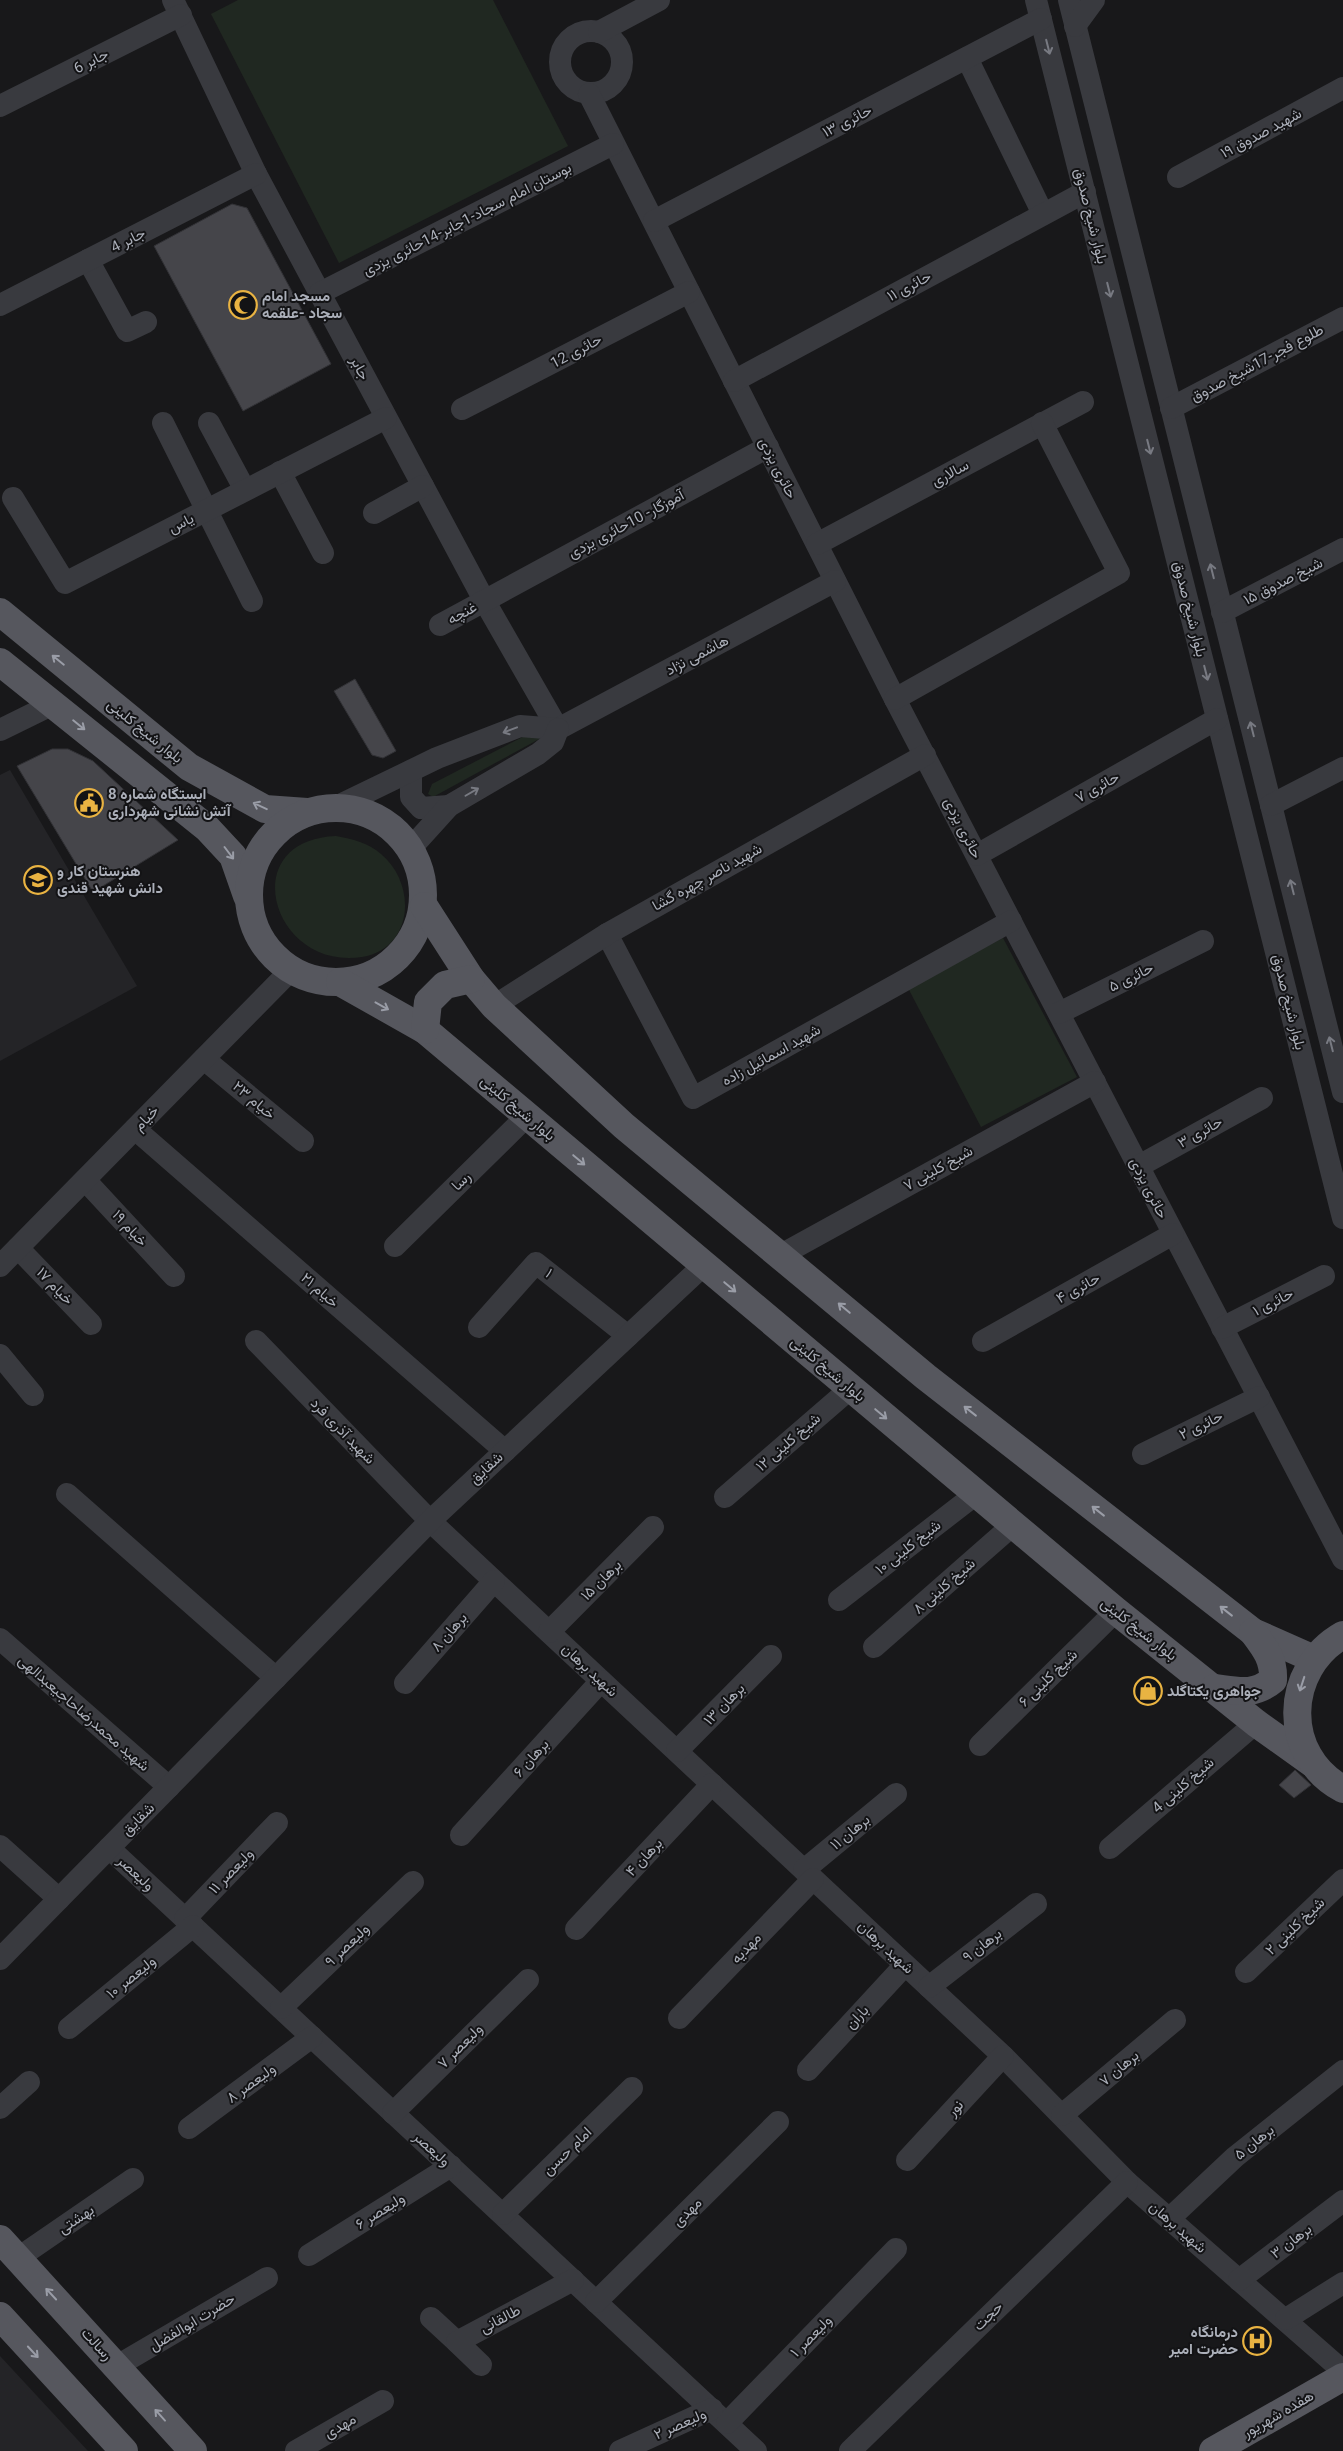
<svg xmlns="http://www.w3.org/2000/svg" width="1343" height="2451" font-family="Roboto,Vazirmatn,sans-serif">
  <rect width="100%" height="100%" fill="#18181a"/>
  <g fill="#242427">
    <polygon points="10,770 137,986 0,1061 0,775"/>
    <polygon points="0,2356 88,2451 0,2451"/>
  </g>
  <g fill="#202821">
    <polygon points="238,0 493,0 568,146 339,263 211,14"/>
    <polygon points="540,728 541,738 433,797 428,794 432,784"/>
    <path d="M336,836C352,839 369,843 381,854C417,884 414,948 362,957C272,971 234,840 336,836Z"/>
    <polygon points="1003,938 1077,1077 981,1127 908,988"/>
  </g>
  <g fill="#45454a" stroke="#323236">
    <polygon points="232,204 247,208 331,364 243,411 154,246"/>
    <polygon points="355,679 396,751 383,758 372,755 334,691"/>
    <polygon points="52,749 68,749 93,761 178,840 93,892 17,766"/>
    <polygon points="1295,1770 1311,1785 1294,1798 1279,1785"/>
  </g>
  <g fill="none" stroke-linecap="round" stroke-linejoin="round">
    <g stroke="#393a3f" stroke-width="22">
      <polyline points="173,0 256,174 484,600 558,729"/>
      <polyline points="1036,0 1343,1218"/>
      <polyline points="1069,0 1343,1092"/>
      <polyline points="1075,26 1094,0"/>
      <circle cx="591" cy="62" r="31"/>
      <polyline points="599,32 659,0"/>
      <polyline points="967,58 1043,214"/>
      <polyline points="589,94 895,699 1343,1559"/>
      <polyline points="0,106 181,15"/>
      <polyline points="1178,177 1343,88"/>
      <polyline points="654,221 1041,19"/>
      <polyline points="88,260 127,331 146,322"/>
      <polyline points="320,293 613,144"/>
      <polyline points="0,305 256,174"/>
      <polyline points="734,381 1085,192"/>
      <polyline points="1171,408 1343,318"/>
      <polyline points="462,409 689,292"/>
      <polyline points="163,423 252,601"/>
      <polyline points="209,423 245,490"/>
      <polyline points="280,472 323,553"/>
      <polyline points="13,498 65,583 386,418"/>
      <polyline points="374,513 423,486"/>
      <polyline points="817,544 1083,402"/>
      <polyline points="1222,612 1343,549"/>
      <polyline points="440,625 768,447"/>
      <polyline points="895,699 1119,573 1042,423"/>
      <polyline points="558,729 835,581"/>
      <polyline points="0,730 53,704"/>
      <polyline points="411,771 411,797 421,808 449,806"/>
      <polyline points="1271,805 1343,768"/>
      <polyline points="336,807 437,758 520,726 558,729"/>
      <polyline points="411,848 449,806 538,754 553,742 558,729"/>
      <polyline points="977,855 1217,719"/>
      <polyline points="607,934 693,1098 1011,921"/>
      <polyline points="494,1006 607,934 925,755"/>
      <polyline points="1059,1013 1203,941"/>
      <polyline points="204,1059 303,1141"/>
      <polyline points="135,1129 505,1451"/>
      <polyline points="1139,1166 1262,1098"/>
      <polyline points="85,1180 174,1276"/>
      <polyline points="395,1246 527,1116"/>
      <polyline points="18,1248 91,1324"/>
      <polyline points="781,1255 1095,1082"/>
      <polyline points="0,1266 291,970"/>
      <polyline points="479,1327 536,1263 628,1336"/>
      <polyline points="1222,1328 1324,1276"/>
      <polyline points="256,1341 430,1521 1003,2056 1127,2182 1343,2371"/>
      <polyline points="983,1341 1173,1234"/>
      <polyline points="0,1355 33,1395"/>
      <polyline points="1143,1454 1259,1397"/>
      <polyline points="67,1494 276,1678"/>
      <polyline points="725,1497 851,1388"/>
      <polyline points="839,1600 976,1494"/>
      <polyline points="549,1632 653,1527"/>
      <polyline points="0,1639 169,1787"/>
      <polyline points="874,1647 1013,1525"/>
      <polyline points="405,1683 494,1581"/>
      <polyline points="980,1745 1116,1611"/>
      <polyline points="677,1751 771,1656"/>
      <polyline points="461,1835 601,1681"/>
      <polyline points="0,1846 59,1899"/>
      <polyline points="109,1848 756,2451"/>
      <polyline points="1110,1848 1256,1723"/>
      <polyline points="804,1870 896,1794"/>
      <polyline points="185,1919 277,1823"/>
      <polyline points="576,1929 712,1784"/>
      <polyline points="0,1959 430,1521 704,1265"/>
      <polyline points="1246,1972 1343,1880"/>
      <polyline points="929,1987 1036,1904"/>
      <polyline points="281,2008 413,1882"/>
      <polyline points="679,2018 813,1879"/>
      <polyline points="69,2028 193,1926"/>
      <polyline points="808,2070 905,1965"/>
      <polyline points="0,2108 29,2082"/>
      <polyline points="393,2113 528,1980"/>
      <polyline points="1062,2115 1175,2020"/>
      <polyline points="189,2128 312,2037"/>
      <polyline points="907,2160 1003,2056"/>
      <polyline points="503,2214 632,2088"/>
      <polyline points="1169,2219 1235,2157 1343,2071"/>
      <polyline points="309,2255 451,2166"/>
      <polyline points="18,2258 133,2179"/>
      <polyline points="1239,2280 1343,2201"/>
      <polyline points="596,2302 778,2122"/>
      <polyline points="431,2318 457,2342"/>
      <polyline points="1286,2319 1343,2283"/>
      <polyline points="481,2365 457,2342 573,2280"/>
      <polyline points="117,2366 267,2278"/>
      <polyline points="727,2423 896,2249"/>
      <polyline points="296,2451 383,2401"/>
      <polyline points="620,2451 712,2409"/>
      <polyline points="850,2451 1127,2182"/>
    </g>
    <g stroke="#56575e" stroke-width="28">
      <polyline points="0,612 189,767 265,809 307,812"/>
      <polyline points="0,662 207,828 233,856 247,896"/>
      <circle cx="336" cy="895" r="87"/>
      <polyline points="424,906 471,979 494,1006 624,1126 926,1377 1253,1632 1314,1659"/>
      <polyline points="340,982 425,1030 1116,1611 1256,1723 1312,1763"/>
      <polyline points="425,1030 428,1002 445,985 471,979"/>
      <path d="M1343,1635C1283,1669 1281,1756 1343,1789"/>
      <path d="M1214,1688C1238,1691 1254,1696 1273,1680C1274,1659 1265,1648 1253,1632"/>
      <polyline points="0,2239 193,2451"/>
      <polyline points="0,2316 124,2451"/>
      <polyline points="1213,2451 1343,2377"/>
    </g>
  </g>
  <defs><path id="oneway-shaft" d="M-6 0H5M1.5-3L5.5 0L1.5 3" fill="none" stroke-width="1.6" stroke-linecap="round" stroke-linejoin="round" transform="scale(1.25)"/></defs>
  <g stroke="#787a82">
    <use href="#oneway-shaft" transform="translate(1048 47) rotate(76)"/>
    <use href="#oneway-shaft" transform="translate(1109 290) rotate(76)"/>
    <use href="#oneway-shaft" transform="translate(1149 447) rotate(76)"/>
    <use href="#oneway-shaft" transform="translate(1212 571) rotate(-104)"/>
    <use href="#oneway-shaft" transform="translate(1206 673) rotate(76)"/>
    <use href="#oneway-shaft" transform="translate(1252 729) rotate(-104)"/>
    <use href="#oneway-shaft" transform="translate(510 730) rotate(159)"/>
    <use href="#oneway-shaft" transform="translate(472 792) rotate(-30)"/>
    <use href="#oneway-shaft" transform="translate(1292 887) rotate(-104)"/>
    <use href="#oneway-shaft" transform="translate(1331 1044) rotate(-104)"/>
  </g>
  <g stroke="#9a9da7">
    <use href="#oneway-shaft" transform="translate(58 660) rotate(-141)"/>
    <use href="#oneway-shaft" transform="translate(79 725) rotate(39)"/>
    <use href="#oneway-shaft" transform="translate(260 806) rotate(-155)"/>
    <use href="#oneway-shaft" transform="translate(229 853) rotate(53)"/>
    <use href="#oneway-shaft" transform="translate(382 1006) rotate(29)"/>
    <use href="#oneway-shaft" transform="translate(579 1160) rotate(40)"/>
    <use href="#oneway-shaft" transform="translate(730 1287) rotate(40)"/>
    <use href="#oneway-shaft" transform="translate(844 1308) rotate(-140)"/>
    <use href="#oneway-shaft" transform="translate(970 1411) rotate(-142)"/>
    <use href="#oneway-shaft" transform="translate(881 1414) rotate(40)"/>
    <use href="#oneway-shaft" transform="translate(1098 1511) rotate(-142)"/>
    <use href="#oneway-shaft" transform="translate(1226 1611) rotate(-142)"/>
    <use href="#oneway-shaft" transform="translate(1302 1684) rotate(108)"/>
    <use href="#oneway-shaft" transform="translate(51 2294) rotate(-133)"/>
    <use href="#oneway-shaft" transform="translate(33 2352) rotate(47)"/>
    <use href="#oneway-shaft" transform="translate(160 2415) rotate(-132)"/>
  </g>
  <defs>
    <symbol id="mosque-ring" viewBox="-11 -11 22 22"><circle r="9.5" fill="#131315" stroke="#e9b342" stroke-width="1.5"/><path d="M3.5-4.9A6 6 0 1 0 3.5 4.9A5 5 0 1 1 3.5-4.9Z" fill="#e9b342"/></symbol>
    <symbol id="civic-ring" viewBox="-11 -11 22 22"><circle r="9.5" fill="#131315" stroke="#e9b342" stroke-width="1.5"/><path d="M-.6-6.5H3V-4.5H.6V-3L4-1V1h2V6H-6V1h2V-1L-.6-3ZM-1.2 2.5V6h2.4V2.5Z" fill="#e9b342"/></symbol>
    <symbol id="school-ring" viewBox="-11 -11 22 22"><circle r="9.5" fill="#131315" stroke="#e9b342" stroke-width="1.5"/><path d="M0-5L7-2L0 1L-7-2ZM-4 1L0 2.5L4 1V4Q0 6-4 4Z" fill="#e9b342"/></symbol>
    <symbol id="shop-ring" viewBox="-11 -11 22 22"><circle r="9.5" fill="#131315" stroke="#e9b342" stroke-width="1.5"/><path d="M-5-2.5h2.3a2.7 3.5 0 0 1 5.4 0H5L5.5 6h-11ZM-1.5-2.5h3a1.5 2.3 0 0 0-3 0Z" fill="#e9b342"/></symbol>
    <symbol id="hospital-ring" viewBox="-11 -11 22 22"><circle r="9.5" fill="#131315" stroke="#e9b342" stroke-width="1.5"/><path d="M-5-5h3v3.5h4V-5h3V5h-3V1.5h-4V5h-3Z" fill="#e9b342"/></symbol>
  </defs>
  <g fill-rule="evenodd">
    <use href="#mosque-ring" x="227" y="289" width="32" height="32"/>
    <use href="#civic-ring" x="73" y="787" width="32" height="32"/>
    <use href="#school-ring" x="22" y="864" width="32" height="32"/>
    <use href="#shop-ring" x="1132" y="1675" width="32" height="32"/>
    <use href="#hospital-ring" x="1241" y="2325" width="32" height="32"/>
  </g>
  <g text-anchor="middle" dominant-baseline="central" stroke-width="4" stroke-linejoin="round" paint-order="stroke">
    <g font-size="15" fill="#abafb9" stroke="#131315">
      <text transform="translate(91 61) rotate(-27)">جابر 6</text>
      <text transform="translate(847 121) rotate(-27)">حائری ۱۳</text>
      <text transform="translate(1261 133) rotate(-28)">شهید صدوق ۱۹</text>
      <text transform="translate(1091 216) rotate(76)">بلوار شیخ صدوق</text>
      <text transform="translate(467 219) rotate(-27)">بوستان امام سجاد-1جابر-14حائری یزدی</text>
      <text transform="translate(128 240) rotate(-27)">جابر 4</text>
      <text transform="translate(909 286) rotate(-28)">حائری ۱۱</text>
      <text transform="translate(576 351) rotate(-28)">حائری 12</text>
      <text transform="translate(1257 363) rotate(-28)">طلوع فجر-17شیخ صدوق</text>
      <text transform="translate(360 368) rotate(62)">جابر</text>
      <text transform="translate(778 468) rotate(63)">حائری یزدی</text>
      <text transform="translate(950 473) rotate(-28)">سالاری</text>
      <text transform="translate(181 523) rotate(-27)">یاس</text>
      <text transform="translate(626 524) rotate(-28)">آموزگار- 10حائری یزدی</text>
      <text transform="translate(1283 581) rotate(-27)">شیخ صدوق ۱۵</text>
      <text transform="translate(1190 609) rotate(76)">بلوار شیخ صدوق</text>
      <text transform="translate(462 613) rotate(-29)">غنچه</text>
      <text transform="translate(697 655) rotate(-28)">هاشمی نژاد</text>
      <text transform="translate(145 731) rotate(39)">بلوار شیخ کلینی</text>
      <text transform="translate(1097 787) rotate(-29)">حائری ۷</text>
      <text transform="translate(963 828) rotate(63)">حائری یزدی</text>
      <text transform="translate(707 877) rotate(-29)">شهید ناصر چهره گشا</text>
      <text transform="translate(1131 977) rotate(-26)">حائری ۵</text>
      <text transform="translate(1289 1002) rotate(76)">بلوار شیخ صدوق</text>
      <text transform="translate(771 1055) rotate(-29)">شهید اسمائیل زاده</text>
      <text transform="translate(254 1100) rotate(40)">خیام ۲۳</text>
      <text transform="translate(518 1108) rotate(40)">بلوار شیخ کلینی</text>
      <text transform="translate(146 1118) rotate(-46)">خیام</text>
      <text transform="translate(1200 1132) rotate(-29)">حائری ۳</text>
      <text transform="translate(938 1168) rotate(-29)">شیخ کلینی ۷</text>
      <text transform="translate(461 1181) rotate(-45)">رسا</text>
      <text transform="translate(1149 1188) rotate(63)">حائری یزدی</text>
      <text transform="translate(130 1228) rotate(47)">خیام ۱۹</text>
      <text transform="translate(549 1273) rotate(39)">۱</text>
      <text transform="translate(55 1286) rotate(46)">خیام ۱۷</text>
      <text transform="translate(1078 1288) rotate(-29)">حائری ۴</text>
      <text transform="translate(320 1290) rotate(41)">خیام ۲۱</text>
      <text transform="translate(1273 1302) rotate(-27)">حائری ۱</text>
      <text transform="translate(828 1369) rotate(40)">بلوار شیخ کلینی</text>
      <text transform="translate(1201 1425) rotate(-26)">حائری ۲</text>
      <text transform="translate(343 1431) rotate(46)">شهید آذری فرد</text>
      <text transform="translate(788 1442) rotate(-41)">شیخ کلینی ۱۲</text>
      <text transform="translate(486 1468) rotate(-43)">شقایق</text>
      <text transform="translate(908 1547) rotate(-38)">شیخ کلینی ۱۰</text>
      <text transform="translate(601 1580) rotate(-45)">برهان ۱۵</text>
      <text transform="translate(944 1586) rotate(-41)">شیخ کلینی ۸</text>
      <text transform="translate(1139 1629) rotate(38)">بلوار شیخ کلینی</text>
      <text transform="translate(449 1632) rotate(-49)">برهان ۸</text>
      <text transform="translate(590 1670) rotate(43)">شهید برهان</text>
      <text transform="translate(1048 1678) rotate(-44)">شیخ کلینی ۶</text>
      <text transform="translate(724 1704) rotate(-46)">برهان ۱۳</text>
      <text transform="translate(84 1713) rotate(41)">شهید محمدرضاحاجیعبدالهی</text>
      <text transform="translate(531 1758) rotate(-48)">برهان ۶</text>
      <text transform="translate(1183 1785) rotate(-41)">شیخ کلینی 4</text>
      <text transform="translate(138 1819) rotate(-45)">شقایق</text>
      <text transform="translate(850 1832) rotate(-40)">برهان ۱۱</text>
      <text transform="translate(644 1857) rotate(-47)">برهان ۴</text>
      <text transform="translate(231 1871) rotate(-46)">ولیعصر ۱۱</text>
      <text transform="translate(136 1873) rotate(43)">ولیعصر</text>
      <text transform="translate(1295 1926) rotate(-44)">شیخ کلینی ۲</text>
      <text transform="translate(347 1945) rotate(-44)">ولیعصر ۹</text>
      <text transform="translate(982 1945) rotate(-38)">برهان ۹</text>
      <text transform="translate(886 1947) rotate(43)">شهید برهان</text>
      <text transform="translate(746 1948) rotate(-46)">مهدیه</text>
      <text transform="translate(131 1977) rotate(-39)">ولیعصر ۱۰</text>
      <text transform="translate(857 2017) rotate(-47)">باران</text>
      <text transform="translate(460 2046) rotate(-45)">ولیعصر ۷</text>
      <text transform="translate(1119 2068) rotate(-40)">برهان ۷</text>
      <text transform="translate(251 2083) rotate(-36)">ولیعصر ۸</text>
      <text transform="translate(955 2108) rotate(-47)">نور</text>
      <text transform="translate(1254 2142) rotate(-39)">برهان ۵</text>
      <text transform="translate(432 2149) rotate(42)">ولیعصر</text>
      <text transform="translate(567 2151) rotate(-44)">امام حسن</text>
      <text transform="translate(380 2211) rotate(-32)">ولیعصر ۶</text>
      <text transform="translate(687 2212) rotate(-45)">مهدی</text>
      <text transform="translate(76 2219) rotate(-34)">بهشتی</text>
      <text transform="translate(1178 2227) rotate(41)">شهید برهان</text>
      <text transform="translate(1291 2241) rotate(-37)">برهان ۳</text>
      <text transform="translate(988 2316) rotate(-44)">حجت</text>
      <text transform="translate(500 2319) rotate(-28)">طالقانی</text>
      <text transform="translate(192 2322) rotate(-31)">حضرت ابوالفضل</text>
      <text transform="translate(811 2336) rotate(-46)">ولیعصر ۱</text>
      <text transform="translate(97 2344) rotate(47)">رسالت</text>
      <text transform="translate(1278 2414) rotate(-30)">هفده شهریور</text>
      <text transform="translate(680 2424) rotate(-24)">ولیعصر ۲</text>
      <text transform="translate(340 2426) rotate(-30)">مهدی</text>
    </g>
    <g font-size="15" font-weight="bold" fill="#abafb9" stroke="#131315" text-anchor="start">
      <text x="262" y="296">مسجد امام<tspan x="262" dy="17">سجاد -علقمه</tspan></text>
      <text x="108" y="794">ایستگاه شماره 8<tspan x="108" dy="17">آتش نشانی شهرداری</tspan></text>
      <text x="57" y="871">هنرستان کار و<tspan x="57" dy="17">دانش شهید قندی</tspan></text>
      <text x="1167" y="1691">جواهری یکتاگلد</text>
      <text x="1238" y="2332" text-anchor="end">درمانگاه<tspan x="1238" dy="17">حضرت امیر</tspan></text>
    </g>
  </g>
</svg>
